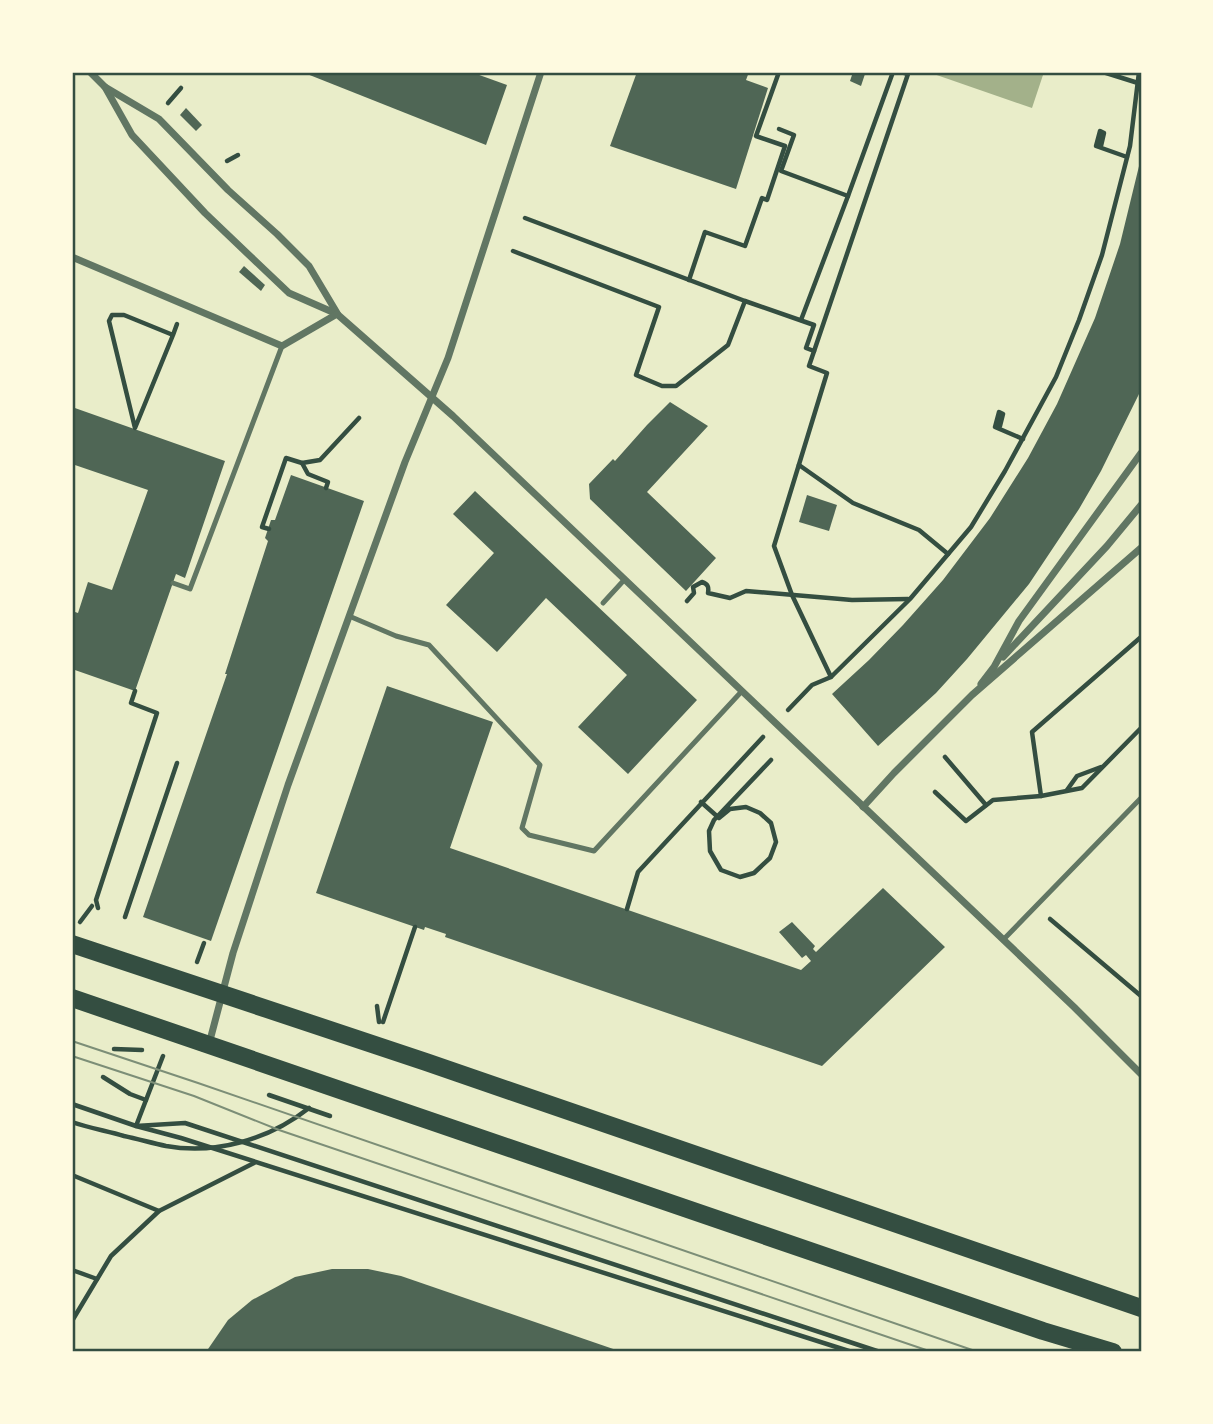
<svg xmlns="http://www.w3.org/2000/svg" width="1213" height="1424" font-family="'Golos Text',sans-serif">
  <rect width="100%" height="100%" fill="#e9edc9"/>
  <polygon fill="#a3b18a" points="928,72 1044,72 1032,108"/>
  <g fill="#4f6655">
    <polygon points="302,72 471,72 507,85 486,145"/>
    <polygon points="637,72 749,72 746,80 768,88 736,189 610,146"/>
    <polygon points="853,72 865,74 861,86 850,81"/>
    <polygon points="186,108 202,125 196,131 180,115"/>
    <polygon points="1140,162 1141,162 1141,395 1139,394 1101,471 1079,509 1029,584 967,659 936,693 878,746 832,694 869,660 903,625 943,580 990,518 1028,458 1057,404 1095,318 1120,244"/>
    <polygon points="244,266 265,285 261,291 239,272"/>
    <polygon points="670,402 708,426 647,492 716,558 686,591 590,499 589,484 613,459 615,461 647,425"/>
    <polygon points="72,407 225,461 185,578 176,574 135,691 72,669 72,611 78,613 88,582 112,590 148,490 72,464"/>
    <polygon points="291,475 364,501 211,941 143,917 227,674 225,674 268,541 265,538 271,520 275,520"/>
    <polygon points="475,491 697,700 628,774 578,727 627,675 546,598 497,652 446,605 494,553 453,514"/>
    <polygon points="807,495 837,505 829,531 799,522"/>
    <polygon points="387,686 493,722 450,848 801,970 811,961 806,955 802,958 779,932 792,922 815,946 813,949 816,952 883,888 945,947 822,1066 445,937 446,934 425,927 424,930 316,893"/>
    <polygon points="332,1269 368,1269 401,1276 622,1352 206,1352 228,1320 252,1300 295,1277"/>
  </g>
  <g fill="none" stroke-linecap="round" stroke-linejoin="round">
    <g stroke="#344e41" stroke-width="4.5">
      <polyline points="901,72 908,74 809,366 827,373 774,546 792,595 831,677 910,599 971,527 1005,471 1056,377 1079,320 1102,255 1130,146 1139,72"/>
      <polyline points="1103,72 1138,83"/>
      <polyline points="168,103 181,88"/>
      <polyline points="779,129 794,135 781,171 848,196"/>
      <polyline points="1101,144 1104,133 1100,132 1097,144 1101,146 1104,133 1100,131 1096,146 1127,157"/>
      <polyline points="227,161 238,155"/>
      <polyline points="525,218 745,301"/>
      <polyline points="513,251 659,307 636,375 662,386 676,386 728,345 745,301 814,325 806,348 814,351"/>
      <polyline points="689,280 705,232 745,246 762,198 767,200 785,146 756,136 779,72"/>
      <polyline points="801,320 848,196 893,72"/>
      <polyline points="173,335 124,315 112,315 109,321 135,428 173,335 177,324"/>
      <polyline points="999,424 1003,414 999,414 996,425 1000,426 1003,414 999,412 995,427 1023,439"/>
      <polyline points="302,463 308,474 328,482 326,488"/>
      <polyline points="799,465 853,503 919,530 948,554"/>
      <polyline points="269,529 262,527 286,458 302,463 320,460 359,418"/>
      <path d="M687,601L694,593L693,587L702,582C708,584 709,587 708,593L730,598L746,591L852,600L908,599"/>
      <polyline points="788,710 812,685 831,677"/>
      <polyline points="945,757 986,805"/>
      <polyline points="1067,790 1077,776 1101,767"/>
      <polyline points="935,792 966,821 993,800 1041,796 1082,788 1141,728"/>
      <polyline points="1041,796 1032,732 1141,637"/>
      <polyline points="701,802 719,818 730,809 746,807 760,813 771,823 776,842 770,858 754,873 740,877 721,870 710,851 709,831 714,820 771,760"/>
      <polyline points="98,908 96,900 157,713 131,703 135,691"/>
      <polyline points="627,909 638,872 763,737"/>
      <polyline points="125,917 177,763"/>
      <polyline points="1050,919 1141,996"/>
      <polyline points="80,922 92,906"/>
      <polyline points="197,962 204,943"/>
      <polyline points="377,1006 379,1022"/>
      <polyline points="383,1022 415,927"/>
      <polyline points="114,1049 142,1050"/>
      <polyline points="163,1056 136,1126 181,1138 852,1352"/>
      <polyline points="103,1077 130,1094 146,1100"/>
      <polyline points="269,1095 330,1116"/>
      <polyline points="72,1104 136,1126 185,1123 880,1352"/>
      <path d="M72,1122C89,1128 107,1131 124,1136C138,1139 152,1143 166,1146C216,1155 270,1139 309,1108"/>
      <polyline points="72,1175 159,1211"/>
      <polyline points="72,1270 97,1279"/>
      <polyline points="72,1321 111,1256 159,1211 254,1163"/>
    </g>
    <g stroke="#617663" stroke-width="5">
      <polyline points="173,583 190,589 282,346"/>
      <polyline points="603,603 625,579"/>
      <polyline points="349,616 396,636 429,645 540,765 522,828 529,835 594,851 742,691"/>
      <polyline points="1003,940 1141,798"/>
    </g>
    <g stroke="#617663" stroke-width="7">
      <polyline points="90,72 105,87 132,135 205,213 249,255 289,293 337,314 453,416 1074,1007 1141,1074"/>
      <polyline points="105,87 159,119 228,190 277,234 309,266 337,313"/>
      <polyline points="72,257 282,346 337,314"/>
      <polyline points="1003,657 1107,546 1141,505"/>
      <polyline points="981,684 994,667 1019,621 1141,453"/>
      <polyline points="863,807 894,773 972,695 1141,548"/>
      <polyline points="209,1044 233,953 288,785 405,462 448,358 541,72"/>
    </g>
    <g stroke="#344e41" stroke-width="18">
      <polyline points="72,944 426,1062 1141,1308"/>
      <polyline points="72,998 1043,1331 1113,1352"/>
    </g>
    <g stroke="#7c8e77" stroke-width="2">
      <polyline points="72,1041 198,1083 978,1352"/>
      <polyline points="72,1056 194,1096 279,1130 932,1352"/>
    </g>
  </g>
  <rect width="1213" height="1424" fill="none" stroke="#fefae0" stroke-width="147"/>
  <rect x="74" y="74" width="1066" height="1276" fill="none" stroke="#344e41" stroke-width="2.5"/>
</svg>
